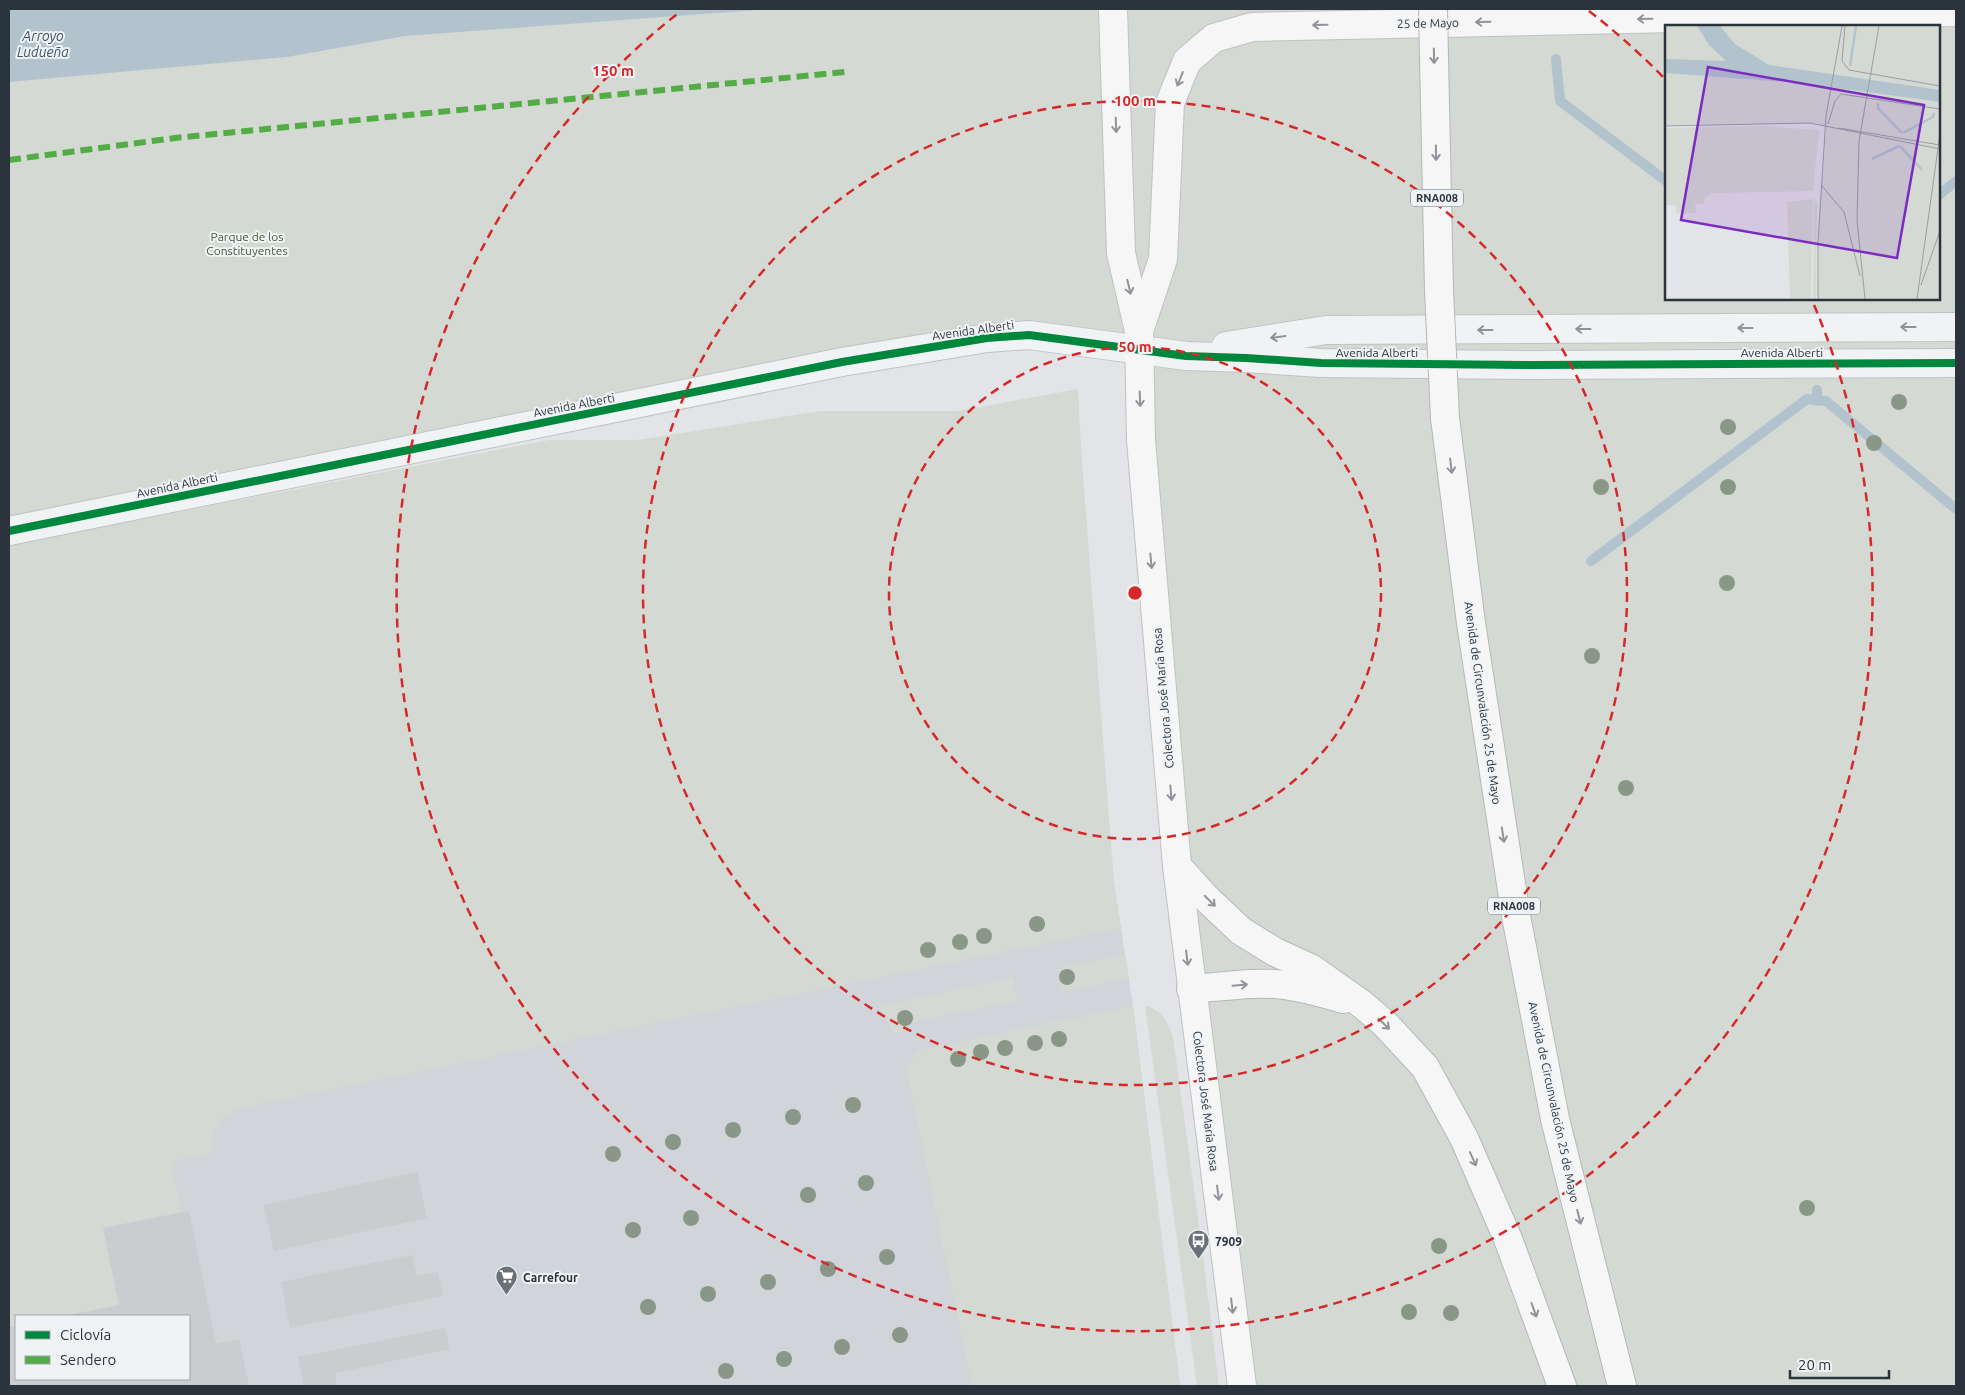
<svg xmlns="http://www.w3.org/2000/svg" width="1965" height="1395" font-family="Ubuntu,sans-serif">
  <rect width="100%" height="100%" fill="#e2e4e7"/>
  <path fill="#d1d4d9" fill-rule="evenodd" d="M9,673L1114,883L1133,1006L1180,1386H9ZM16,1316H189V1379H16Z"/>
  <g fill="#d4dad3" fill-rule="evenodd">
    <path d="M9,9H1956V1386H1242L1138,351L1029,335L9,531ZM1666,26H1939V299H1666Z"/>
    <path d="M1078,389L1081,448L1114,883L1121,928L244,1107C220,1116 210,1126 213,1153L176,1160L172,1168L181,1212L103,1228L119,1305L65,1316H16V1326L9,1328V545L549,440H638L821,411H958Z"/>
    <polygon points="1125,954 1129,978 1062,992 1058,969"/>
    <polygon points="1013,978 1017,1001 921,1020 912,1023 895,1036 886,1017 879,1009 879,1006"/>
    <path d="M1145,1005C1161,1010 1168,1022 1173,1037L1202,1247L1219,1386H1197Z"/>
    <path d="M1133,1006L1180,1386H972L907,1071C910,1061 914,1055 923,1049Z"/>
  </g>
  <polygon fill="#b3c3ce" points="9,9 771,9 405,36 287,57 9,82"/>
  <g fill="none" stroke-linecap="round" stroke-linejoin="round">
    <g stroke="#b3c3ce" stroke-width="10">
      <polyline points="1556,59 1560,101 1666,181"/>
      <polyline points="1939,195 1956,181"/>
      <polyline points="1817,401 1817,390"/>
      <polyline points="1591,561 1807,399 1826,401 1956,509"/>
    </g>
  </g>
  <g fill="#cacccf">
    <polygon points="417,1172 427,1218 274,1251 263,1205"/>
    <polygon points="189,1211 216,1344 239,1339 249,1386 9,1386 9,1328 16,1326 16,1379 189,1379 189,1316 70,1315 119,1305 103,1228"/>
    <polygon points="412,1255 417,1276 438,1272 443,1296 290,1328 281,1282"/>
    <polygon points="445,1328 450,1349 335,1373 337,1386 304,1386 298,1357"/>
  </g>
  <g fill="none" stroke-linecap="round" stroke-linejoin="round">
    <defs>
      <g id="minor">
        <polyline points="1226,346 1326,330 1956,327"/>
        <polyline points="9,531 842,362 987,338 1029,335 1186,356 1246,358 1321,363 1534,365 1956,363"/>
      </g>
      <g id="major">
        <polyline points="1113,9 1121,253 1139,331 1141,440 1177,866 1242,1386"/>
        <polyline points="1139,331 1163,259 1170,103 1187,61 1214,38 1252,27 1956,12"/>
      </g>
      <g id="highway">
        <polyline points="1435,104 1439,291"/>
        <polyline points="1445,418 1471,623 1516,916 1555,1119 1622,1386"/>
        <polyline points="1177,866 1207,899 1241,931 1275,952 1312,969 1363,1005 1385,1024 1425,1067 1464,1138 1508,1239 1562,1386"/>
        <path d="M1191,989C1222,987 1254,981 1285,985C1305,988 1324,993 1343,999"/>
      </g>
    </defs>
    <use href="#minor" stroke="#c0c2c5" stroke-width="30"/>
    <use href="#major" stroke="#bfc1c4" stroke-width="30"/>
    <use href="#highway" stroke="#b5b7bb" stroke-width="30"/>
    <use href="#minor" stroke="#f1f2f3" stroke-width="28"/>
    <use href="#major" stroke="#f6f6f6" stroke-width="28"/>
    <use href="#highway" stroke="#f6f6f6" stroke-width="28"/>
    <defs>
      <g id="highway-bridge">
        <polyline points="1433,9 1435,104"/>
        <polyline points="1439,291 1445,418"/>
      </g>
    </defs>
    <use href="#highway-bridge" stroke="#b5b7bb" stroke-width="30" stroke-linecap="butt"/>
    <use href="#highway-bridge" stroke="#f6f6f6" stroke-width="28"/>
    <polyline stroke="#54ac46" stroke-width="6" stroke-dasharray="12 6" stroke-linecap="butt" points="9,160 175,138 845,72"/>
    <defs>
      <polyline id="cycleway" points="9,531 842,362 987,338 1029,335 1186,356 1246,358 1321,363 1534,365 1956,363"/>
    </defs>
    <use href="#cycleway" stroke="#f0f3f5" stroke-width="11"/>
    <use href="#cycleway" stroke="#00873e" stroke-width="8"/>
  </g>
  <g fill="#8a9788">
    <circle cx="1899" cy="402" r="8"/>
    <circle cx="1728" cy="427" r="8"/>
    <circle cx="1874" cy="443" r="8"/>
    <circle cx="1601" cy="487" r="8"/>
    <circle cx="1728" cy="487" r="8"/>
    <circle cx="1727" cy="583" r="8"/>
    <circle cx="1592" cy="656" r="8"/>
    <circle cx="1626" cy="788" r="8"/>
    <circle cx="1037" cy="924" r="8"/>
    <circle cx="984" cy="936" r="8"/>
    <circle cx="960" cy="942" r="8"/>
    <circle cx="928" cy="950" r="8"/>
    <circle cx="1067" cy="977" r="8"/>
    <circle cx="905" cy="1018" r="8"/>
    <circle cx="1059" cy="1039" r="8"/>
    <circle cx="1035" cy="1043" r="8"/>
    <circle cx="1005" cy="1048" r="8"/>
    <circle cx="981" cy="1052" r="8"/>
    <circle cx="958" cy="1059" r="8"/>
    <circle cx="853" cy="1105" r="8"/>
    <circle cx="793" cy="1117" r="8"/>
    <circle cx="733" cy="1130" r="8"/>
    <circle cx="673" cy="1142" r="8"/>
    <circle cx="613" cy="1154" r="8"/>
    <circle cx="866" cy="1183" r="8"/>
    <circle cx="808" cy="1195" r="8"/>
    <circle cx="1807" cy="1208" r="8"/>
    <circle cx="691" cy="1218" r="8"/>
    <circle cx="633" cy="1230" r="8"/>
    <circle cx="1439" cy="1246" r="8"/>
    <circle cx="887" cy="1257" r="8"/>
    <circle cx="828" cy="1269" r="8"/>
    <circle cx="768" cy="1282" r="8"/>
    <circle cx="708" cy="1294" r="8"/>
    <circle cx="648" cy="1307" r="8"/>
    <circle cx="1409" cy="1312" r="8"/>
    <circle cx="1451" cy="1313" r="8"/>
    <circle cx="900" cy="1335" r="8"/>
    <circle cx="842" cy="1347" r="8"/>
    <circle cx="784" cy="1359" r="8"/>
    <circle cx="726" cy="1371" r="8"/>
  </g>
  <defs><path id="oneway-shaft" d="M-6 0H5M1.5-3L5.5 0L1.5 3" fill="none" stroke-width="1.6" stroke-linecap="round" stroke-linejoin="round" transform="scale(1.25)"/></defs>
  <g stroke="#90949a">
    <use href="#oneway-shaft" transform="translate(1645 19) rotate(179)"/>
    <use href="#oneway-shaft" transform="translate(1483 22) rotate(179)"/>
    <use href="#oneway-shaft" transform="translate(1320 25) rotate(179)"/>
    <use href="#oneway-shaft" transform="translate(1434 56) rotate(89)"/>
    <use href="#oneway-shaft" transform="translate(1180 79) rotate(112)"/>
    <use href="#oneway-shaft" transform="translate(1116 125) rotate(88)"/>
    <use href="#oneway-shaft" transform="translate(1436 153) rotate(89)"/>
    <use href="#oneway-shaft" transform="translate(1129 287) rotate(77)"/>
    <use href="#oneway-shaft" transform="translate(1140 399) rotate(88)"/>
    <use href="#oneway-shaft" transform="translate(1451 466) rotate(83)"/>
    <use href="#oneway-shaft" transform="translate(1151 561) rotate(85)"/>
    <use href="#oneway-shaft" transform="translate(1171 793) rotate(85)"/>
    <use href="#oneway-shaft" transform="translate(1503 835) rotate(81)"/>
    <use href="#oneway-shaft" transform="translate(1210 901) rotate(45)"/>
    <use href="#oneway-shaft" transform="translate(1187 958) rotate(83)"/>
    <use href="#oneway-shaft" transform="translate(1240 985) rotate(-5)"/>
    <use href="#oneway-shaft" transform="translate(1384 1024) rotate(44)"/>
    <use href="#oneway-shaft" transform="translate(1473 1159) rotate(66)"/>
    <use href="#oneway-shaft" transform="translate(1218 1193) rotate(83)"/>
    <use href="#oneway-shaft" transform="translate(1579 1217) rotate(76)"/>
    <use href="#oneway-shaft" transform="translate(1232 1306) rotate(83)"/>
    <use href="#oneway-shaft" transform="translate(1534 1310) rotate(70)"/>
  </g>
  <g stroke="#8e9298">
    <use href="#oneway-shaft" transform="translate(1908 327) rotate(180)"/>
    <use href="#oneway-shaft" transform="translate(1745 328) rotate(180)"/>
    <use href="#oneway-shaft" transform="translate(1583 329) rotate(180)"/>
    <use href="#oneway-shaft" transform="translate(1485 330) rotate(180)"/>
    <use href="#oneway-shaft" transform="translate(1278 337) rotate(172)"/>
  </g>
  <g fill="none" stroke="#d62828" stroke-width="2.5" stroke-dasharray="9 6">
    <circle cx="1135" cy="593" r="246"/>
    <circle cx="1135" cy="593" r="492"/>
    <path d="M1589 11A738 738 0 0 1 1666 80M1814 305A738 738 0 1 1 681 11"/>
  </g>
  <defs>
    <symbol id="bus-pin" viewBox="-11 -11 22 30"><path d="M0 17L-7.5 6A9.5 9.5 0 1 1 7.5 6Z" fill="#6b7178" stroke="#f0f3f5"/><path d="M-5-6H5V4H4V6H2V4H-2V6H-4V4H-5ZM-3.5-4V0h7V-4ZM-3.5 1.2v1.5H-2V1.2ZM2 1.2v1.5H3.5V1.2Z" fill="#fff"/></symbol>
    <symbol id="supermarket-pin" viewBox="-11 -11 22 30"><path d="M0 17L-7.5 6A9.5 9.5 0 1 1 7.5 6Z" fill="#6b7178" stroke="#f0f3f5"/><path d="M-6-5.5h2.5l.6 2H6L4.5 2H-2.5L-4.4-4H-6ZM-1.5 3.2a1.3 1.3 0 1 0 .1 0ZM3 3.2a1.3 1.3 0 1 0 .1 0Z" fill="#fff"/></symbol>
  </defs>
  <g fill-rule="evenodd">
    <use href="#bus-pin" x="1186" y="1228" width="25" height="34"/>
    <use href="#supermarket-pin" x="494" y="1264" width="25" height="34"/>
  </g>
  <g text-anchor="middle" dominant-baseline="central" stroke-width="4" stroke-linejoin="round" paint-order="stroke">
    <g fill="#f0f3f5" stroke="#666d74" stroke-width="1">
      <rect x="1411" y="189.5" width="52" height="17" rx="4"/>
      <rect x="1488" y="897.5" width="52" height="17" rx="4"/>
    </g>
    <g font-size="11" font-weight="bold" fill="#2b333d">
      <text x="1437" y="198">RNA008</text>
      <text x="1514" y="906">RNA008</text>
    </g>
    <g font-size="12" fill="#2b333d" stroke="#f0f3f5">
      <text transform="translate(1428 23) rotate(-1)">25 de Mayo</text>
      <text transform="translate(973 330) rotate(-8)">Avenida Alberti</text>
      <text x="1377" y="352">Avenida Alberti</text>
      <text x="1782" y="352">Avenida Alberti</text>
      <text transform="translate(574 405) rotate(-11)">Avenida Alberti</text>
      <text transform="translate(177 485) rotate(-12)">Avenida Alberti</text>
      <text transform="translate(1163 698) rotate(-95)">Colectora José María Rosa</text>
      <text transform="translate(1483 703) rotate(82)">Avenida de Circunvalación 25 de Mayo</text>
      <text transform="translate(1206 1101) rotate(83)">Colectora José María Rosa</text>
      <text transform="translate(1554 1102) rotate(78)">Avenida de Circunvalación 25 de Mayo</text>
    </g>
    <g font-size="12" fill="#42583a" stroke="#f0f3f5">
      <text x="247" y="236">Parque de los<tspan x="247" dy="14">Constituyentes</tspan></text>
    </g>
    <g font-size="12" font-weight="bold" fill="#2b333d" stroke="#f0f3f5" text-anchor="start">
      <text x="1215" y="1241">7909</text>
      <text x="523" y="1277">Carrefour</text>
    </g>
    <g font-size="14" font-style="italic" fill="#39556d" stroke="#f0f3f5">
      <text x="43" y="36">Arroyo<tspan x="43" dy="16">Ludueña</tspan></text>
    </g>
  </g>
  <g transform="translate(1665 25)">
    <rect width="275" height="275" fill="#e2e4e7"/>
    <path d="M0,1H275V274H153V217L161,102L150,98L0,101ZM95,101L154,105L148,166L48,168L40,173L39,179H30L31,188H11V180H0V103ZM148,174L146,274H121L125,273L122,177ZM149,175L152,179L151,274H148Z" fill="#d4dad3"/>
    <path d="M32,1H55L70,19L104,40L275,65V77L135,58L0,48V34L61,36L44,20Z" fill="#b3c3ce"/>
    <path fill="none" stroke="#b3c3ce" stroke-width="2.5" d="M185,41L191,1M213,78V83L237,108M238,108L268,92L269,88M235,121L257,145M207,134L234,121"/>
    <path fill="none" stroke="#999da3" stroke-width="1" d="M180,1L177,36L184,45L275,61M163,99L170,76L176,69L275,84M0,101L145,98L275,124M174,103L275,120M156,160L179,187L195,251M256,260L275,206M153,274V217L161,91L177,1M200,274L192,195L194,116L214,1M252,274L275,109"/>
    <path fill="#7b2cbf" fill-opacity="0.15" stroke="#7b2cbf" stroke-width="2.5" d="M43,42L259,80L232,233L16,195Z"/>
    <rect width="275" height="275" fill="none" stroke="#2b333d" stroke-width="2.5"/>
  </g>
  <circle cx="1135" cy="593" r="8" fill="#d62828" stroke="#f0f3f5" stroke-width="2.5"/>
  <g font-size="15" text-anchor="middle" font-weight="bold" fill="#d62828" stroke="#f0f3f5" stroke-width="4" stroke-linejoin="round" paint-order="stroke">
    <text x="613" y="76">150 m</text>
    <text x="1135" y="106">100 m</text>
    <text x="1135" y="352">50 m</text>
  </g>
  <rect width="1965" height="1395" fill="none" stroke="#2b333d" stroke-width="20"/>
  <rect x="15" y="1315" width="175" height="65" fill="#f0f3f5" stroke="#a1a6ab"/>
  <rect x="25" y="1331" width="25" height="8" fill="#00873e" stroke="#a1a6ab"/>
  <text x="60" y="1340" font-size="15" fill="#2b333d">Ciclovía</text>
  <rect x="25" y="1356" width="25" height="8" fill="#54ac46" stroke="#a1a6ab"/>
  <text x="60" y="1365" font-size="15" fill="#2b333d">Sendero</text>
  <path d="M1790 1370v8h99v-8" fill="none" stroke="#2b333d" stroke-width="2.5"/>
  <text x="1798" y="1370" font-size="15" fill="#2b333d" stroke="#f0f3f5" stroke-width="4" paint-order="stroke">20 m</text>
</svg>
